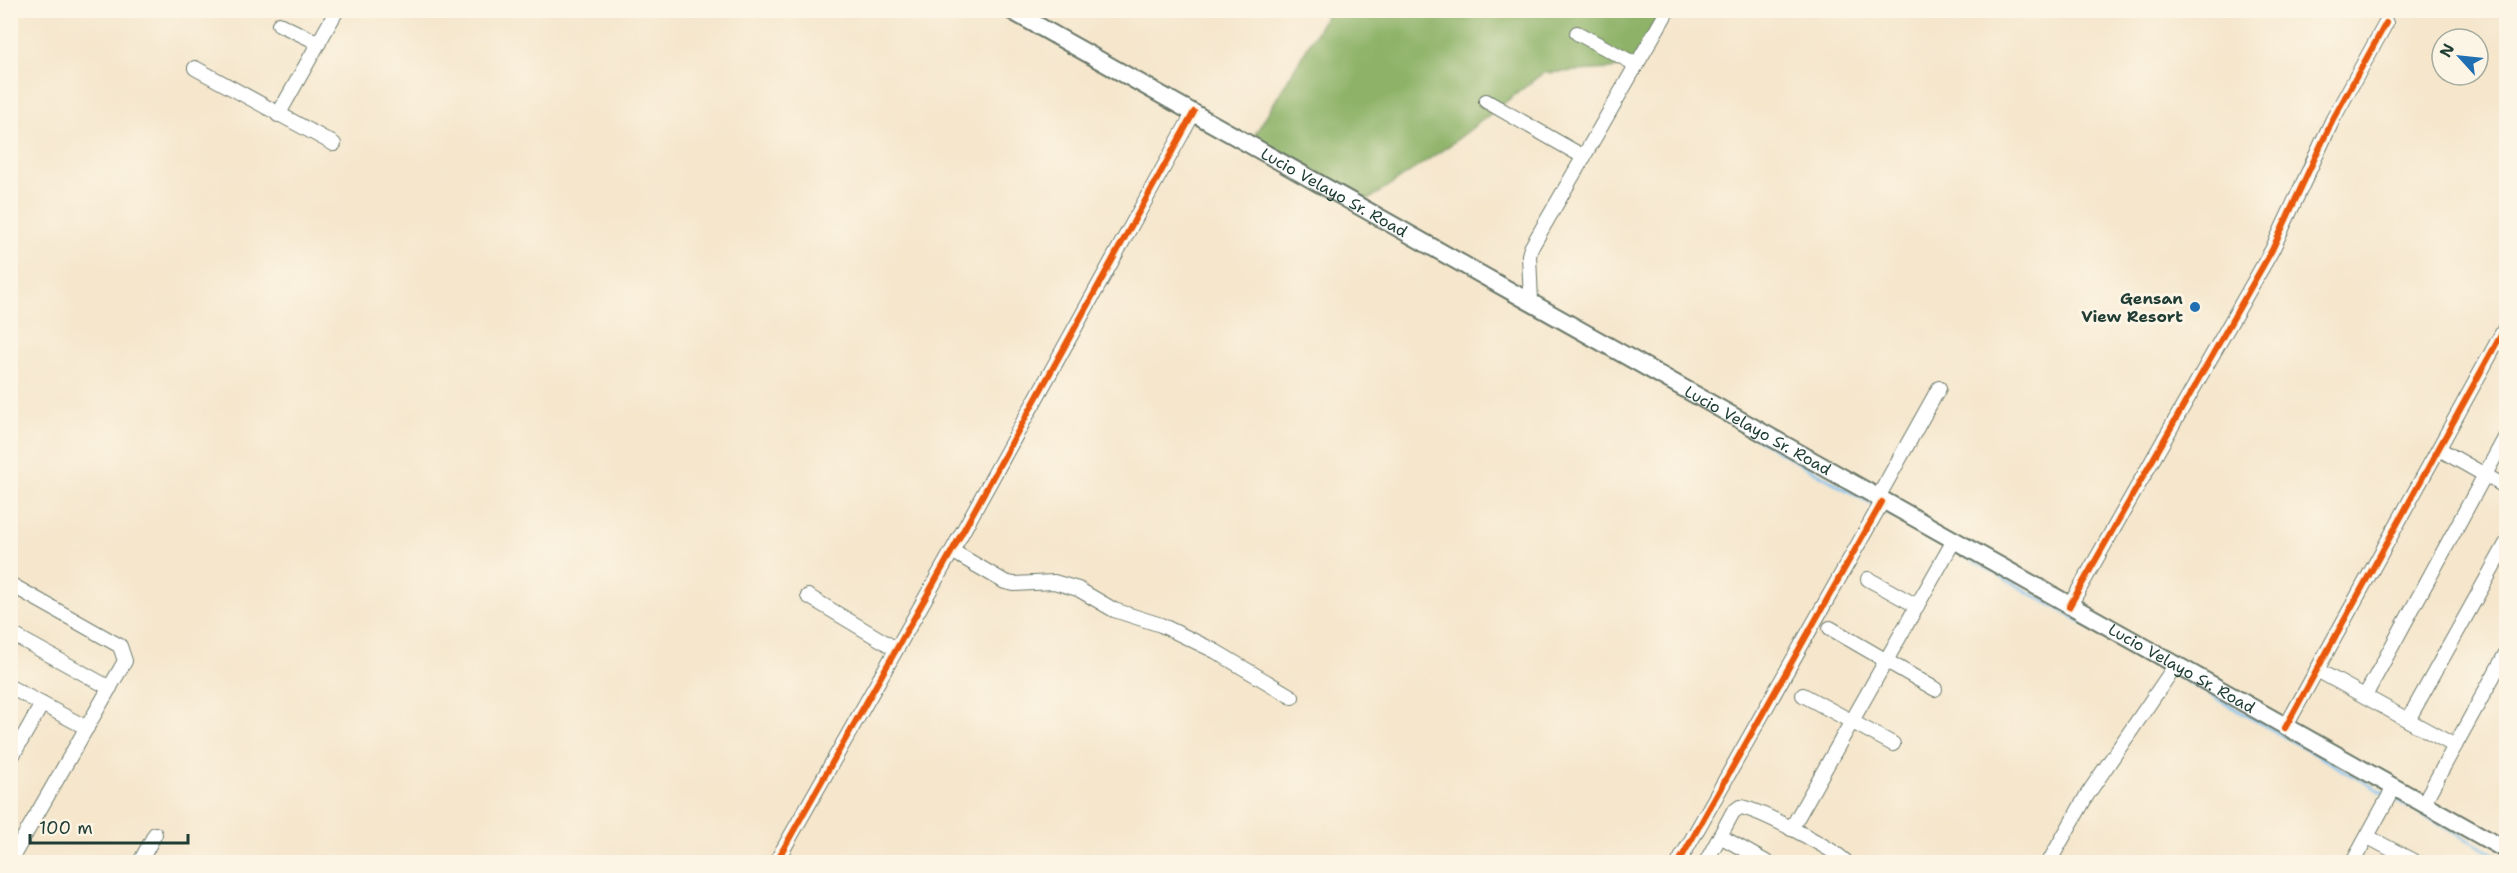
<svg xmlns="http://www.w3.org/2000/svg" width="2517" height="873" font-family="'Shantell Sans',sans-serif">
  <rect width="100%" height="100%" fill="#fcf5e5"/>
  <filter id="ink" filterUnits="userSpaceOnUse"><feTurbulence type="fractalNoise" baseFrequency=".0167" numOctaves="2"/><feDisplacementMap in="SourceGraphic" scale="12" xChannelSelector="R" yChannelSelector="G"/><feConvolveMatrix kernelMatrix="1 2 1 2 8 2 1 2 1" color-interpolation-filters="sRGB"/></filter>
  <filter id="wash" filterUnits="userSpaceOnUse"><feTurbulence type="fractalNoise" baseFrequency=".008" numOctaves="4" result="noise"/><feDisplacementMap in="SourceGraphic" scale="24" xChannelSelector="R" yChannelSelector="G"/><feGaussianBlur stdDeviation="1.35" result="paint"/><feColorMatrix in="noise" values="0 0 0 0 0 0 0 0 0 0 0 0 0 0 0 0 0 1.4 0 .05"/><feComposite in="paint" operator="in"/></filter>
  <g filter="url(#wash)">
    <rect width="100%" height="100%" fill="#f5e6cc"/>
    <polygon fill="#8db268" stroke="#56784e" stroke-width="1.5" points="1329,11 1672,11 1643,58 1611,69 1543,73 1450,145 1368,200 1253,138"/>
    <g fill="none" stroke-linecap="round" stroke-linejoin="round">
      <g stroke="#79c0f0" stroke-width="3">
        <polyline points="997,10 1006,15"/>
        <polyline points="1751,435 1875,506"/>
        <polyline points="1881,509 1946,546"/>
        <polyline points="1954,550 2165,669"/>
        <polyline points="2176,675 2384,793"/>
        <polyline points="2395,799 2506,861"/>
      </g>
    </g>
  </g>
  <g filter="url(#ink)">
    <g fill="none" stroke-linecap="round" stroke-linejoin="round">
      <defs>
        <g id="minor">
          <polyline points="279,24 319,43"/>
          <polyline points="1577,33 1637,65"/>
          <polyline points="195,68 334,144"/>
          <polyline points="1486,101 1584,157"/>
          <polyline points="278,115 337,10"/>
          <polyline points="1531,302 1529,255 1531,248 1668,10"/>
          <polyline points="2439,449 2506,487"/>
          <polyline points="1877,499 1939,388"/>
          <polyline points="952,551 1005,582 1014,584 1054,582 1078,589 1114,610 1161,625 1215,651 1292,697"/>
          <polyline points="1868,579 1917,606"/>
          <polyline points="10,584 120,646 125,661 10,861"/>
          <polyline points="808,596 896,649"/>
          <polyline points="2069,607 2272,250 2333,119 2386,23"/>
          <polyline points="1830,628 1935,689"/>
          <polyline points="10,633 110,688"/>
          <polyline points="2317,670 2455,746"/>
          <polyline points="10,687 87,728"/>
          <polyline points="1803,695 1893,744"/>
          <polyline points="2365,696 2506,436"/>
          <polyline points="2408,720 2506,544"/>
          <polyline points="2285,728 2506,326"/>
          <polyline points="10,760 42,704"/>
          <polyline points="2423,804 2506,653"/>
          <polyline points="1791,829 1953,542"/>
          <polyline points="1720,836 1766,862"/>
          <polyline points="2368,837 2415,862"/>
          <polyline points="140,862 155,834"/>
          <polyline points="776,862 952,551 1194,112"/>
          <polyline points="1679,862 1882,502"/>
          <path d="M1706,862L1733,812L1740,807C1758,809 1834,849 1846,862"/>
          <polyline points="2049,862 2087,795 2175,666"/>
          <polyline points="2353,862 2394,787"/>
        </g>
        <g id="major">
          <path id="s1" d="M1010,10L2506,850"/>
        </g>
      </defs>
      <use href="#minor" stroke="#6a7869" stroke-width="16"/>
      <use href="#major" stroke="#6a7869" stroke-width="20"/>
      <use href="#minor" stroke="#fff" stroke-width="14"/>
      <use href="#major" stroke="#fff" stroke-width="16"/>
      <defs>
        <g id="cycleway">
          <polyline points="2069,607 2272,250 2333,119 2386,23"/>
          <polyline points="2285,728 2506,326"/>
          <polyline points="776,862 952,551 1194,112"/>
          <polyline points="1679,862 1882,502"/>
        </g>
      </defs>
      <use href="#cycleway" stroke="#fcf5e5" stroke-width="10"/>
      <use href="#cycleway" stroke="#e8590c" stroke-width="6"/>
    </g>
  </g>
  <circle fill="#1f6fb2" stroke="#fcf5e5" stroke-width="2" cx="2195" cy="307" r="6"/>
  <g text-anchor="middle" dominant-baseline="central" stroke-width="6" stroke-linejoin="round" paint-order="stroke">
    <g font-size="16" fill="#1f3d34" stroke="#fcf5e5">
      <text stroke="none"><textPath href="#s1" startOffset="372">Lucio Velayo Sr. Road</textPath></text>
      <text stroke="none"><textPath href="#s1" startOffset="858">Lucio Velayo Sr. Road</textPath></text>
      <text stroke="none"><textPath href="#s1" startOffset="1344">Lucio Velayo Sr. Road</textPath></text>
    </g>
    <g font-size="16" font-weight="bold" fill="#1f3d34" stroke="#fcf5e5" text-anchor="end">
      <text x="2183" y="298">Gensan<tspan x="2183" dy="18">View Resort</tspan></text>
    </g>
  </g>
  <rect width="2517" height="873" fill="none" stroke="#fcf5e5" stroke-width="36"/>
  <g transform="translate(2460 57) rotate(297)"><circle r="28" fill="#fcf5e5" stroke="#a4ab9e" stroke-width="1.5"/>
  <path d="M0-4.5L10 22L0 15L-10 22Z" fill="#1f6fb2"/>
  <text y="-9" font-size="16" font-weight="bold" text-anchor="middle" fill="#1f3d34">N</text>
  </g>
  <path d="M30 834v9h158v-9" fill="none" stroke="#1f3d34" stroke-width="3"/>
  <text x="39" y="834" font-size="18" fill="#1f3d34" stroke="#fcf5e5" stroke-width="4.5" paint-order="stroke">100 m</text>
</svg>
